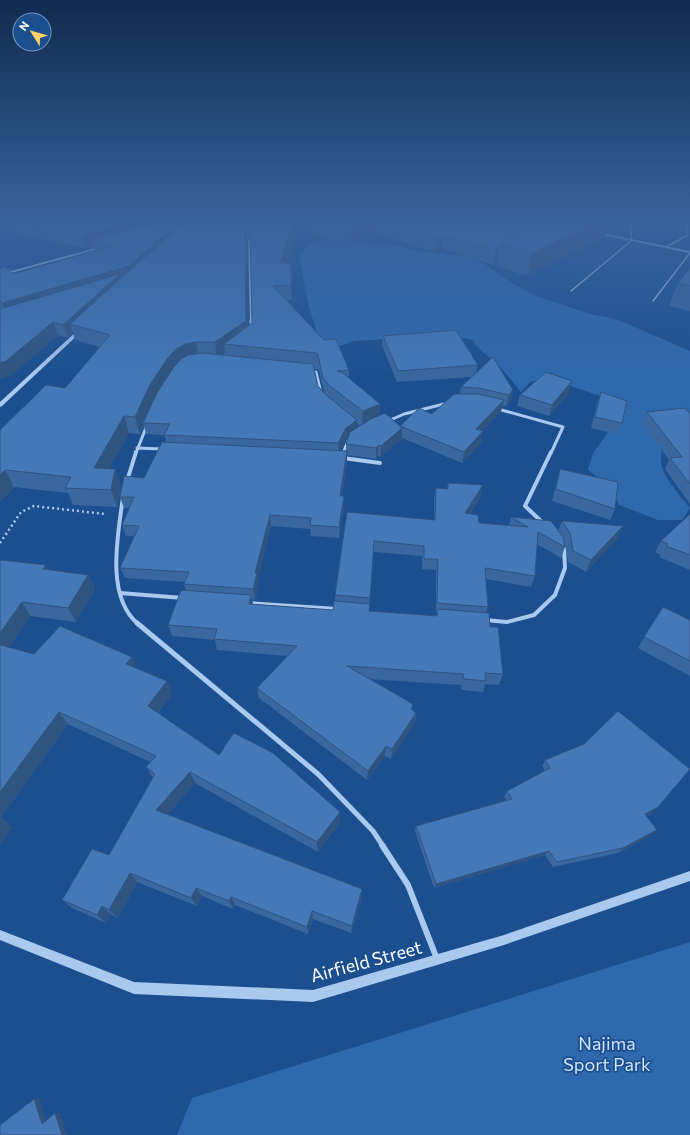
<svg xmlns="http://www.w3.org/2000/svg" width="690" height="1135" font-family="Commissioner,sans-serif">
  <rect width="100%" height="100%" fill="#1b4f8f"/>
  <g fill="#2e69ad">
    <path d="M317,241H340L399,246L418,251L468,256L486,265L506,279L533,295L590,314L616,319L690,351V415L666,427C664,438 659,457 662,467C665,479 682,498 690,508L682,520H658L619,505L612,488L588,470L593,453L619,417L612,400L547,378L530,382L521,392L503,370L475,345L474,340L447,335L354,341C342,346 332,349 320,343L309,307L299,255L308,245Z"/>
    <polygon points="690,942 690,1135 177,1135 192,1098"/>
  </g>
  <g fill="none" stroke-linecap="round" stroke-linejoin="round">
    <polyline stroke="#a9c9ee" stroke-width="2.5" stroke-dasharray="2 3" stroke-linecap="butt" points="0,543 21,512 34,506 105,514"/>
    <g stroke="#a9c9ee" stroke-width="1.5">
      <polyline points="666,247 688,235 685,219"/>
      <polyline points="571,291 631,241 631,219"/>
      <polyline points="653,301 690,253"/>
    </g>
    <g stroke="#a9c9ee" stroke-width="2">
      <polyline points="602,234 690,252"/>
      <polyline points="243,238 249,240 251,321"/>
    </g>
    <g stroke="#a9c9ee" stroke-width="3">
      <polyline points="251,320 251,329"/>
      <polyline points="310,372 316,372 321,393"/>
      <polyline points="498,409 563,427 551,453"/>
      <polyline points="388,421 404,414 448,403"/>
      <polyline points="137,448 162,449"/>
      <polyline points="136,453 147,425"/>
      <polyline points="343,453 348,441"/>
    </g>
    <g stroke="#a9c9ee" stroke-width="4">
      <polyline points="342,455 343,452"/>
      <polyline points="343,458 380,463"/>
      <polyline points="127,481 136,452"/>
      <path d="M123,497C118,535 105,596 138,624"/>
      <polyline points="543,523 525,506 551,452"/>
      <polyline points="120,593 183,598"/>
      <polyline points="248,603 337,609"/>
      <polyline points="485,620 507,622 534,615 555,595 565,568 564,548"/>
    </g>
    <polyline stroke="#a9c9ee" stroke-width="5" points="137,623 318,774 373,831 383,846"/>
    <polyline stroke="#a9c9ee" stroke-width="6" points="382,845 408,885 437,959"/>
    <g fill="#a9c9ee" fill-rule="evenodd">
      <polygon points="103,246 106,247 0,276 0,274"/>
      <polygon points="78,330 82,331 2,406 0,407 0,402"/>
      <polygon points="690,871 690,881 504,945 313,1002 134,994 0,940 0,930 134,982 313,990 504,935"/>
    </g>
  </g>
  <g fill="#3a679d" fill-rule="evenodd">
    <path d="M11,219H630L629,223H627L625,227L612,234L607,232L605,237L527,276L496,266L497,261L494,262L493,265L442,248L434,252L376,233L351,241L335,242L297,224L286,263H291L292,277V300H287L349,370V378L380,404L379,416L400,426L432,414L460,394L461,387L472,377L397,382L382,346L383,336L478,365L476,373L513,390L510,402L506,406L503,405L501,411L482,431H483L481,443L462,463L402,438V439L380,457L378,456L376,459L347,455V462L342,496H344V507L339,538L311,536L310,529L271,526L258,579L259,584L255,600L252,599L253,604L333,610L335,601V595L347,512L434,520V498L436,488L447,489L448,483L481,496L470,514L479,523L509,525L511,517L558,531L562,521L623,526L618,538L586,572L568,562L565,545L564,543L565,547L561,558L537,544L535,576L531,587L486,579L488,607L486,613L503,674L499,685L485,684L483,692L461,690V685L368,679L413,704L412,710L416,713L415,723L391,759L385,756L367,780L259,698L257,688L288,656L217,650L215,640L172,636L168,625L186,590L184,584L185,582L125,578L120,568L134,536H126L122,525L129,508H124L120,497L144,478L166,442L165,435L146,434L144,426L140,434L129,433L109,469H115L121,487L117,507L73,505L68,493L14,487L0,502V430L65,388L100,347L75,340L73,333L68,338L58,335L12,375L1,378L0,380V269L13,274L96,251L94,247L86,249L16,232ZM246,236L250,238L252,323L248,326ZM314,369H317L319,371L324,392L318,386ZM357,423L360,426L357,428ZM348,437L346,444V451H340L346,439ZM374,552L422,556V569L436,570V613H437L436,616L369,611Z"/>
    <polygon points="690,268 690,311 669,306 678,283"/>
    <polygon points="601,392 622,423 617,434 591,428 597,403"/>
    <polygon points="569,393 549,416 517,406 520,395"/>
    <polygon points="647,412 690,412 690,504 665,469 669,460 642,423"/>
    <polygon points="560,469 615,509 610,520 552,501"/>
    <polygon points="690,514 690,570 659,557 661,555 655,552 661,541"/>
    <polygon points="0,560 46,565 48,570 88,575 95,589 76,622 30,616 9,647 34,654 137,668 167,681 172,694 158,713 219,755 340,812 340,822 318,852 195,783 167,815 362,889 362,898 351,933 313,919 308,934 235,905 233,909 202,896 197,906 137,882 118,918 110,914 106,923 72,908 62,900 109,855 153,778 146,767 150,762 68,724 1,817 12,827 0,845"/>
    <polygon points="663,607 690,620 690,676 638,648"/>
    <polygon points="545,760 653,813 646,816 652,835 618,853 553,867 545,855 434,888 415,831 416,826 507,801 504,797 507,791 545,770 542,766"/>
  </g>
  <g fill="#305480">
    <polygon points="0,219 1,219 2,224 0,225"/>
    <polygon points="147,219 202,219 70,324 73,333 68,338 63,325 106,286 8,316 2,303 161,238 92,240 94,247 86,249 82,235"/>
    <polygon points="294,219 297,219 297,224 281,277 280,263"/>
    <polygon points="604,219 611,219 605,237 527,276 532,253"/>
    <polygon points="618,219 628,219 625,227 612,234 616,220"/>
    <polygon points="635,219 641,219 633,223"/>
    <polygon points="376,220 376,233 351,241 351,228"/>
    <polygon points="245,228 247,242 248,336 224,344 225,353 217,359 215,342"/>
    <polygon points="444,235 442,248 434,252 436,238"/>
    <polygon points="499,247 497,261 494,262 493,265 496,248"/>
    <polygon points="291,263 292,277 292,300 291,285"/>
    <polygon points="53,322 58,335 12,375 1,378 0,380 0,363"/>
    <polygon points="196,342 199,358 143,423 144,426 140,434 135,417 150,385 167,359 176,349 185,344"/>
    <polygon points="572,381 569,393 549,416 552,405"/>
    <polygon points="513,390 510,402 506,406 509,395"/>
    <polygon points="504,400 501,411 474,440 476,429"/>
    <polygon points="380,404 379,420 362,428 363,411"/>
    <polygon points="124,416 129,433 100,485 94,468"/>
    <polygon points="357,420 357,431 346,439 339,454 338,443 346,428"/>
    <polygon points="402,428 402,439 380,457 381,446"/>
    <polygon points="483,431 481,443 462,463 464,452"/>
    <polygon points="379,445 378,456 376,459 376,448"/>
    <polygon points="347,451 347,462 340,507 340,496"/>
    <polygon points="115,469 121,487 117,507 111,490"/>
    <polygon points="5,470 14,487 0,502 0,475"/>
    <polygon points="483,485 481,496 463,524 465,513"/>
    <polygon points="344,496 344,507 339,538 339,527"/>
    <polygon points="270,515 271,526 258,579 259,584 255,600 253,589 255,573"/>
    <polygon points="623,526 618,538 586,572 591,560"/>
    <polygon points="46,565 53,578 43,569"/>
    <polygon points="88,575 95,589 76,622 68,608"/>
    <polygon points="251,595 253,606 249,604"/>
    <polygon points="22,602 30,616 3,656 0,652 0,633"/>
    <polygon points="132,657 138,670 126,664"/>
    <polygon points="167,681 172,694 154,718 148,706"/>
    <polygon points="59,712 68,724 1,817 12,827 0,845 0,792"/>
    <polygon points="416,713 415,723 391,759 392,749"/>
    <polygon points="386,746 385,756 367,780 368,771"/>
    <polygon points="190,772 195,783 162,821 156,810"/>
    <polygon points="658,807 653,813 640,819 645,814"/>
    <polygon points="340,812 340,822 318,852 317,842"/>
    <polygon points="657,830 652,835 618,853 623,848"/>
    <polygon points="549,851 545,855 434,888 436,884"/>
    <polygon points="130,873 137,882 118,918 109,910"/>
    <polygon points="196,888 202,896 197,906 191,898"/>
    <polygon points="362,889 362,898 351,933 352,926"/>
    <polygon points="231,897 235,905 233,909 229,901"/>
    <polygon points="102,906 110,914 106,923 97,915"/>
    <polygon points="312,911 313,919 308,934 307,927"/>
    <polygon points="34,1099 40,1099 47,1124 42,1124"/>
    <polygon points="55,1113 60,1113 67,1135 62,1135"/>
  </g>
  <g fill="#4478b7" stroke="#305480">
    <polygon points="15,219 147,219 82,235"/>
    <polygon points="172,219 186,219 161,238 129,266 2,303 0,301 0,269 5,267 13,274 115,245 92,240"/>
    <polygon points="192,219 221,219 226,222 245,228 246,321 215,342 196,342 185,344 176,349 167,359 150,385 135,417 124,416 94,468 115,469 111,490 65,488 71,477 5,470 0,475 0,430 46,385 65,388 110,335 70,324 164,240"/>
    <polygon points="231,219 294,219 280,263 291,263 291,285 273,286 324,340 336,339 349,370 337,371 343,373 380,404 363,411 330,386 323,378 318,355 316,353 224,344 252,323 250,226 248,224"/>
    <polygon points="315,219 555,219 500,243 499,247 496,248 495,251 444,235 436,238 376,220 351,228 335,228"/>
    <polygon points="555,219 604,219 532,253 500,243"/>
    <polygon points="690,268 690,286 678,283"/>
    <polygon points="120,274 63,325 53,322 6,361 0,363 0,309"/>
    <polygon points="456,330 478,365 398,371 383,336"/>
    <polygon points="203,353 313,364 318,386 326,395 357,420 346,428 338,443 164,435 170,424 143,423 157,393 173,368 181,359 188,355"/>
    <polygon points="493,357 513,390 509,395 479,388 461,387"/>
    <polygon points="546,372 572,381 552,405 520,395"/>
    <polygon points="601,392 627,401 622,423 595,417"/>
    <polygon points="454,394 478,394 504,400 476,429 483,431 464,452 400,426 402,428 381,446 379,445 376,448 346,444 350,432 371,419 385,413 400,426 419,408 432,414"/>
    <polygon points="684,408 689,412 690,412 690,484 670,458 682,457 647,412"/>
    <polygon points="162,442 347,451 340,496 344,496 339,527 310,525 311,518 270,515 255,573 257,574 253,589 184,584 189,572 120,568 139,526 122,525 134,497 120,497 124,476 144,478"/>
    <polygon points="560,469 618,482 615,509 556,489"/>
    <polygon points="448,483 483,485 465,513 478,515 479,523 528,527 511,517 551,521 563,537 565,547 538,532 535,576 485,568 488,607 437,603 438,559 424,559 424,546 374,541 370,598 335,595 347,512 435,520 436,488 448,489"/>
    <polygon points="690,514 690,555 666,546 668,544 661,541"/>
    <polygon points="562,521 623,526 591,560 573,551 570,533"/>
    <polygon points="0,560 46,565 43,569 88,575 68,608 22,602 0,633"/>
    <polygon points="181,590 251,595 249,604 333,610 334,601 370,604 369,611 437,616 438,609 489,613 490,627 498,627 503,674 485,673 486,681 464,679 463,674 347,666 413,704 411,709 416,713 392,749 386,746 368,771 257,688 297,646 214,639 217,629 168,625"/>
    <polygon points="663,607 690,620 690,661 644,637"/>
    <polygon points="60,626 132,657 126,664 167,681 148,706 219,755 234,733 273,753 340,812 317,842 190,772 156,810 362,889 352,926 312,911 307,927 231,897 229,901 196,888 191,898 130,873 109,910 102,906 97,915 62,900 92,849 109,855 155,774 146,767 156,756 59,712 0,792 0,645 34,654"/>
    <polygon points="618,711 690,769 658,807 645,814 657,830 623,848 557,862 549,851 436,884 416,826 512,799 507,791 550,768 545,760 584,744"/>
    <polygon points="34,1099 42,1124 55,1113 62,1135 0,1135 0,1125"/>
  </g>
  <linearGradient id="sky" x2="0" y2="1"><stop stop-color="#0f2b4f"/><stop offset="0.58" stop-color="#39639b"/><stop offset="1" stop-color="#39639b" stop-opacity="0"/></linearGradient>
  <rect width="690" height="378" fill="url(#sky)"/>
  <g text-anchor="middle" dominant-baseline="central" stroke-width="3.5" stroke-linejoin="round" paint-order="stroke">
    <g font-size="18" fill="#fff" stroke="#1b4f8f">
      <text transform="translate(366 961) rotate(-15)">Airfield Street</text>
    </g>
    <g font-size="18" fill="#cfe3fa" stroke="#1b4f8f">
      <text x="607" y="1043">Najima<tspan x="607" dy="21">Sport Park</tspan></text>
    </g>
  </g>
  <g transform="translate(32 32) rotate(307)"><circle r="19" fill="#1b4f8f" stroke="#7695bc"/>
  <path d="M0-3L7 15L0 10L-7 15Z" fill="#ffd166"/>
  <text y="-6" font-size="11" font-weight="bold" text-anchor="middle" fill="#ffffff">N</text>
  </g>
</svg>
